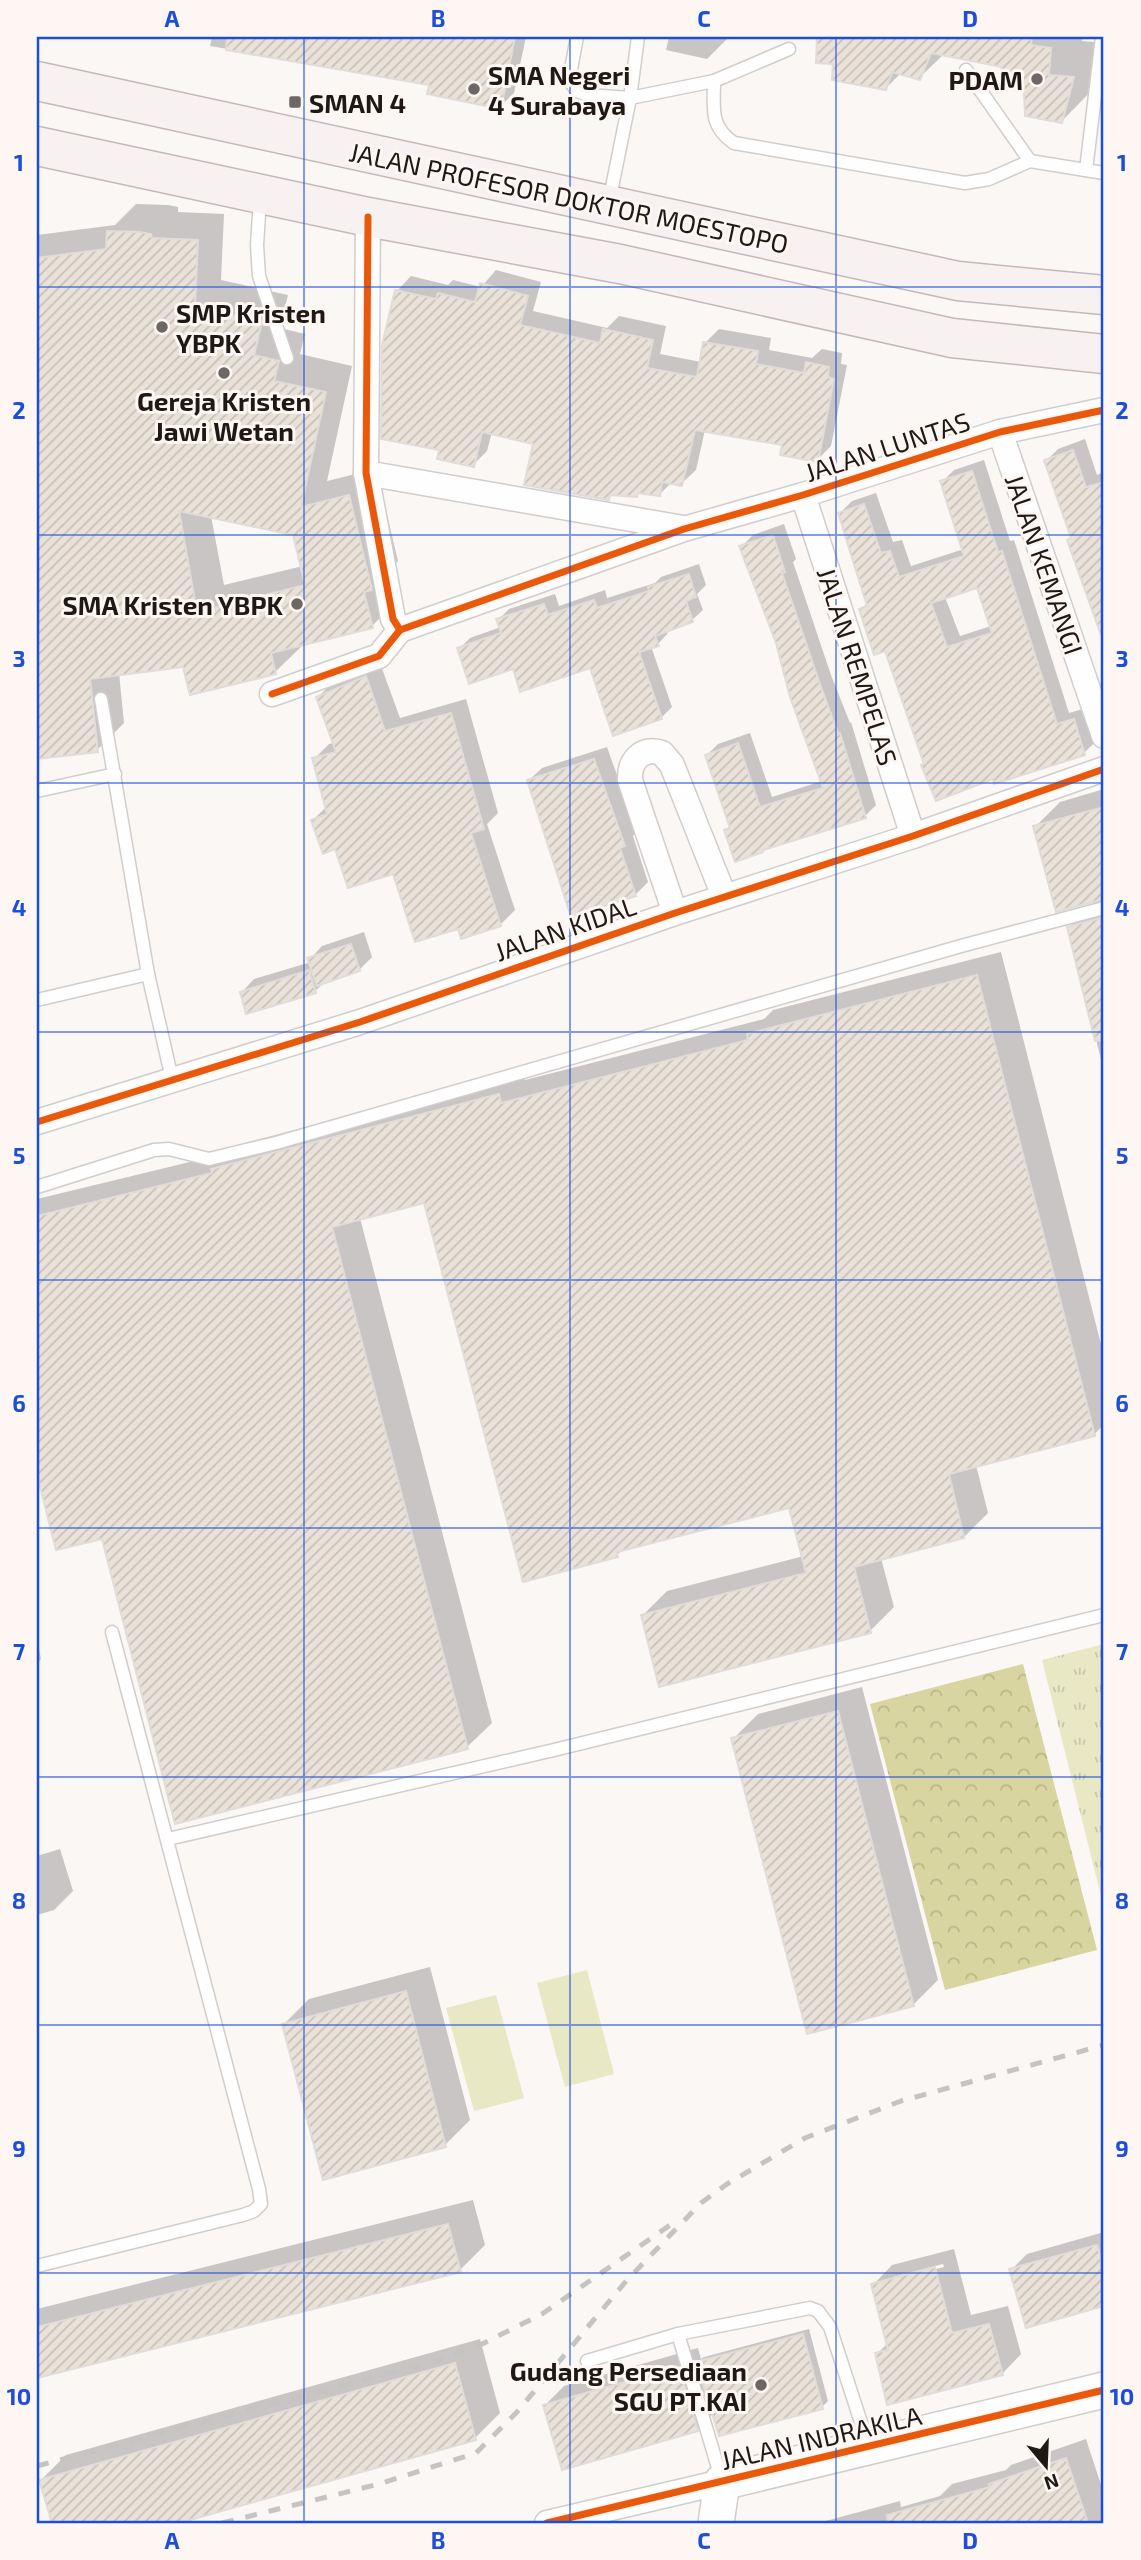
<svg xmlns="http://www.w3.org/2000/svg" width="1141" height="2560" font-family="'Exo 2',sans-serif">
  <defs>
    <pattern id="grass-tufts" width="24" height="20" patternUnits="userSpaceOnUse" patternTransform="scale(1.75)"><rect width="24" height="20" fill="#e9e8c5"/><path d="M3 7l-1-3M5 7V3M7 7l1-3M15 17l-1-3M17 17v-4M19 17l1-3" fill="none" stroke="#c7c6a8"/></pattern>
    <pattern id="forest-crowns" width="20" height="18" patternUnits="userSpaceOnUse" patternTransform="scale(1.75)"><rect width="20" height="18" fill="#d8d5a0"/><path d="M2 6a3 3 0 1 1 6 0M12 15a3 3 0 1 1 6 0" fill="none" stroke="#b9b689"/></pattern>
    <pattern id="building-hatch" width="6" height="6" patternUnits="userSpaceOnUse" patternTransform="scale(1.75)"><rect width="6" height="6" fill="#eae2d8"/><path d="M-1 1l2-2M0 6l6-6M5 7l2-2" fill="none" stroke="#c8c1b9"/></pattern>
  </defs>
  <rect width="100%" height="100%" fill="#faf7f5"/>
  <polygon fill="url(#grass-tufts)" points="1104,1644 1104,1908 1042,1660"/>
  <polygon fill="url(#forest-crowns)" points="1023,1664 1097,1950 945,1990 870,1704"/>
  <g fill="#e9e8c5">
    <polygon points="587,1970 614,2074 565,2087 537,1983"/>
    <polygon points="496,1995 524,2098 474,2111 446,2008"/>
  </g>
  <g fill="#0003" fill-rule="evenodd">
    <polygon points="212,37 526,37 514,93 500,107 431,83 210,46"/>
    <polygon points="669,37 736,37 728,38 707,59 666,50"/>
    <polygon points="812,37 1083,37 1082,41 1104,43 1096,86 1062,121 1026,91 1004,66 944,54 919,78 901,73 886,88 835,63 818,38"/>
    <path d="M136,204L168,205L178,207V212L224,214L221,280L288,295L280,328L305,334L300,354L352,366L327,481L376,469L398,561L391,568L399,599L372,626L303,645L275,672L185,665L119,673L124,723L97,750L37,757V235L115,225ZM211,516L295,533L303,566L224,585Z"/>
    <polygon points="496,270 541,282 533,311 607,328 619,316 666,326 660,354 701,362 705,343 719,329 771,338 769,350 812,358 822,349 842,353 841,364 847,365 831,446 817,460 784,443 705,430 696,470 681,484 672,482 660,494 641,492 637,495 613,493 608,498 535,442 492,432 487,451 473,465 441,448 397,291 411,276 448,285 453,280 481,287"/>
    <polygon points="1085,439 1097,475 1104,472 1104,638 1069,540 1072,537 1046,461 1058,449"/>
    <path d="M984,460L1010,541L1014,540L1069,713L1086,708L1096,741L1084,753L994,777L926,763L886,649L861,609L868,602L840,513L852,501L876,493L893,542L902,540L911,566L964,549L942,482L954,470ZM978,586L991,626L960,636L945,597Z"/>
    <polygon points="784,524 796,559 793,562 831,675 850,723 851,722 876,805 865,816 766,847 762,851 726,830 731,825 707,755 718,744 750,733 772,797 822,781 777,642 742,546 753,535"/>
    <polygon points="699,564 706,585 697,594 703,610 692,620 667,629 668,633 658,644 651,646 672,707 661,718 591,666 514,667 459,649 470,638 501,627 498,620 509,609 555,594 559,606 605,590 607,598 655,583 661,577"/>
    <polygon points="380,663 400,718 466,699 498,813 487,824 515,910 500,925 459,926 394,872 336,847 313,820 327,806 314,759 329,744 334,743 318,697 332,683"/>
    <polygon points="607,747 637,831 633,836 648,882 635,895 529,780 542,768"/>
    <polygon points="1104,789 1104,1072 1069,927 1097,899 1035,827 1060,802"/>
    <polygon points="364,932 372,957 359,970 326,981 315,991 242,992 254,979 311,962 310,959 322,946"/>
    <polygon points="1001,952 1104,1356 1104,1424 1094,1435 976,1465 988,1513 964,1537 881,1558 894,1607 870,1631 643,1615 667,1591 804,1556 791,1506 624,1549 617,1555 426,1201 360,1218 492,1723 467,1747 103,1537 57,1548 37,1467 37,1199 231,1152 237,1145 523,1071 525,1080 764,1019 773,1010"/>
    <polygon points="37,1639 41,1659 37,1664"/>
    <polygon points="862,1687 938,1980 913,2005 733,1739 758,1714"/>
    <polygon points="60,1849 73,1891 54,1910 37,1915 37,1856"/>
    <polygon points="430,1967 470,2120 445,2145 284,2024 309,1999"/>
    <polygon points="473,2200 485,2245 460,2270 37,2376 37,2309"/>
    <polygon points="1104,2232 1104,2304 1027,2326 1011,2270 1027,2254"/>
    <path d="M954,2249L971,2315L1008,2306L1021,2354L1002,2374L877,2354L888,2343L873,2285L892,2265ZM943,2264L944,2267L893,2280V2277Z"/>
    <polygon points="809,2329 828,2401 822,2407 714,2413 697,2430 545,2405 564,2386 698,2348 701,2359 704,2357"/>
    <polygon points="480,2339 500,2413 475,2438 172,2523 53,2523 41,2480 66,2455"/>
    <polygon points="1086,2439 1104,2494 1104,2523 818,2523 900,2501 901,2507 940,2496 952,2484 1006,2470 1011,2465"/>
  </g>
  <g fill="url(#building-hatch)" stroke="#e0ddd9" stroke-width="2" fill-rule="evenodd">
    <polygon points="227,37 515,37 501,109 427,94 429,85 226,50"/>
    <polygon points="817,37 1032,37 1031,45 1051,48 1049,75 1074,77 1062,123 1025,116 1024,92 998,86 1002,67 931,53 920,80 892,72 886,90 832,80 833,64 816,63"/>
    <path d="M107,231L140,232L151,234L152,238L198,240L195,307L262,322L254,355L279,361L274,381L326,392L301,507L349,495L372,590L364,592L373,628L271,653L276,674L190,695L183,667L90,679L98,752L37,759V258L106,249ZM179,511L293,535L305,585L197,612Z"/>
    <polygon points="480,283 528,296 520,325 600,343 603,329 653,340 647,368 697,377 703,342 758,351 756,364 804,373 806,362 829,367 828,377 834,379 818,462 780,455 782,445 695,430 682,486 662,482 660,496 638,493 637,497 610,495 609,500 524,485 533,444 482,432 474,467 437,459 439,450 381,439 382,345 395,290 436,299 438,293 475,302"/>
    <polygon points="1073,450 1086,487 1104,482 1104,635 1101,635 1067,540 1071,538 1044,460"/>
    <path d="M972,471L998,552L1002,551L1057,724L1074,719L1085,755L994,784L993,779L936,801L921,765L924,764L885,651L874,655L859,609L867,606L838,513L864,504L881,553L890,551L899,577L964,556L940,481ZM977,588L992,633L947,647L931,603Z"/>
    <polygon points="773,535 785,572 782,573 821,687 838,733 840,733 866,818 763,850 763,852 735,862 724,830 730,828 705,755 738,743 760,807 823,788 790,697 776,643 739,546"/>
    <polygon points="689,574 696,597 686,601 693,622 655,636 659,646 639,652 662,719 613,736 590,668 520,692 513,669 469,684 457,648 501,633 496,619 544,604 548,615 594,600 597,608 649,591 648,587"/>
    <polygon points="366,676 385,731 451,713 484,829 471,833 501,926 461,939 458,929 415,942 393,874 348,888 335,849 323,854 311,820 327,814 312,758 336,752 316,697"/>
    <polygon points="594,759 625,846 620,848 636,896 571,917 527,780"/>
    <polygon points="1104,807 1104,899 1056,912 1033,826"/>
    <polygon points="1104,917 1104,1040 1095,1041 1067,927"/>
    <polygon points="351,944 360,971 317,986 307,958"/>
    <polygon points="309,970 316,993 246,1014 240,992"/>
    <polygon points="977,975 1095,1436 949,1474 964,1538 854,1567 871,1633 659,1687 641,1615 806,1573 789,1508 617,1552 618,1557 523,1582 424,1203 332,1227 468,1749 175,1824 102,1539 56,1550 37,1475 37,1216 212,1173 211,1169 499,1094 501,1103 748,1040 747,1034"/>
    <polygon points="838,1711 914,2006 807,2034 731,1738"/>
    <polygon points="406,1991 446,2147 323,2180 282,2024"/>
    <polygon points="448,2224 461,2272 37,2378 37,2327"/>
    <polygon points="1097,2245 1104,2269 1104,2306 1026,2328 1009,2269"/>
    <polygon points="935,2267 952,2333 989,2324 1003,2375 887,2405 875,2353 888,2350 871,2284"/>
    <polygon points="803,2334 823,2409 719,2436 696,2362"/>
    <polygon points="455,2363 476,2440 179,2523 52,2523 39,2480"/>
    <polygon points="679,2367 698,2431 562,2470 543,2405"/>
    <polygon points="1066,2458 1088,2523 888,2523 887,2515 990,2487 989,2484"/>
  </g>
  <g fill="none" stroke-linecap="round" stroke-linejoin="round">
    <defs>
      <g id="lane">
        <polyline points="577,37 569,80 577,91 587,95 630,98 714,81 789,49"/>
        <path d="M714,81C714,108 709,126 734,143L965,183L989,179L1030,161L966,70"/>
        <polyline points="1030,161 1104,173"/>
        <polyline points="1086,170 1102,37"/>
        <polyline points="260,199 257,245 259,276 287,358"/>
        <polyline points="609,202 630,98 638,37"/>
        <polyline points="101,699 148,974 172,1079"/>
        <polyline points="37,791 115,774"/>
        <polyline points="37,1000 148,974"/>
        <polyline points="37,1187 154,1150 169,1149 209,1159 276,1143 961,946 1104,908"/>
        <polyline points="168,1839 554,1750 1104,1615"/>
        <polyline points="37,2266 243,2215 254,2211 261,2204 259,2189 112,1632"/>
        <polyline points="678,2334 722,2481"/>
        <polyline points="587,2361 678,2334 810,2308 818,2311 830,2327 868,2444"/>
      </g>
      <g id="street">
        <polyline points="368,217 366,473 393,619 400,630"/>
        <polyline points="1000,432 1104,736"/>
        <polyline points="366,473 683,528"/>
        <polyline points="803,495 913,836"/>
        <polyline points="272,694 379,656 400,630 684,529 803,495 1000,432 1104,410"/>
        <path d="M675,913L630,780C629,761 642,746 662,753L672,765L724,896"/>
        <polyline points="37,1122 360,1022 675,913 913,836 1104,769"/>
        <polyline points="547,2523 722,2482"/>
      </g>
      <polyline id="secondary" points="716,2523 722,2482 1104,2390"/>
      <g id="primary">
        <polyline points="37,81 958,281 1104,295"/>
        <polyline points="37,146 368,217 620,264 952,338 1104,354"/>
      </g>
    </defs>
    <use href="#lane" stroke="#d2cdcb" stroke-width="15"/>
    <use href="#street" stroke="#d2cdcb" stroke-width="27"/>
    <use href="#secondary" stroke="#d2cdcb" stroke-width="38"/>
    <use href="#primary" stroke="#c4b9b8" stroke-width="41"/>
    <use href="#lane" stroke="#fefefe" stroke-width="12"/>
    <use href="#street" stroke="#fefefe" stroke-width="24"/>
    <use href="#secondary" stroke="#fefefe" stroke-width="35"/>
    <use href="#primary" stroke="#f7f1f1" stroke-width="38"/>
    <g stroke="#c5c4c3" stroke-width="5" stroke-dasharray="12 12" stroke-linecap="butt">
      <polyline points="37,2466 443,2359 482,2344 542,2314 673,2223"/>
      <polyline points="222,2523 379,2484 476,2453 517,2412 627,2280 701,2203 727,2184 805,2138 901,2101 1104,2045"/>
    </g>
    <defs>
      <g id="cycleway">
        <polyline points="368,217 366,473 393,619 400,630"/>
        <polyline points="272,694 379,656 400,630 684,529 803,495 1000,432 1104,410"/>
        <polyline points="37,1122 360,1022 675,913 913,836 1104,769"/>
        <polyline points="547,2523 1104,2390"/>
      </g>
    </defs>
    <use href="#cycleway" stroke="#fdf6f2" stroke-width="11"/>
    <use href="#cycleway" stroke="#e8590c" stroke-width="7"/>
  </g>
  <path fill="none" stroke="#1d4ed8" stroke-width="2" stroke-opacity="0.55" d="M304,37V2523M570,37V2523M836,37V2523M37,287H1104M37,535H1104M37,783H1104M37,1032H1104M37,1280H1104M37,1528H1104M37,1777H1104M37,2025H1104M37,2273H1104"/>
  <g fill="#6c6764" stroke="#fdf6f2" stroke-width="2.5">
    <circle cx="1037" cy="79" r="7"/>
    <circle cx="474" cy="89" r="7"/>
    <rect x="288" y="95" width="14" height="14" rx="3.5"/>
    <circle cx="162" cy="327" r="7"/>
    <circle cx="224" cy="373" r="7"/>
    <circle cx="297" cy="604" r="7"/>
    <circle cx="761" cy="2385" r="7"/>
  </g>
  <g text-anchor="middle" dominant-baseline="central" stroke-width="6" stroke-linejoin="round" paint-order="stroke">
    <g font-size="26" font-weight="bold" fill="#1f1916" stroke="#fdf6f2" text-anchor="start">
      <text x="488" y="74">SMA Negeri<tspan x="488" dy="30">4 Surabaya</tspan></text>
      <text x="1023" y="79" text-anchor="end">PDAM</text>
      <text x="309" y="102">SMAN 4</text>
      <text x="176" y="312">SMP Kristen<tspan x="176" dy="30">YBPK</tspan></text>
      <text x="224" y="400" text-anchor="middle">Gereja Kristen<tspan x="224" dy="30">Jawi Wetan</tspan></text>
      <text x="283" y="604" text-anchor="end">SMA Kristen YBPK</text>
      <text x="747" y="2370" text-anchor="end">Gudang Persediaan<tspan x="747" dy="30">SGU PT.KAI</tspan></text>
    </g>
    <g font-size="26" fill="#1f1916" stroke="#fdf6f2">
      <text transform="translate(569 197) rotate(12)">JALAN PROFESOR DOKTOR MOESTOPO</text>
      <text transform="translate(887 446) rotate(-18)">JALAN LUNTAS</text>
      <text transform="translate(1045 564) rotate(71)">JALAN KEMANGI</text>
      <text transform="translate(858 666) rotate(72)">JALAN REMPELAS</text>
      <text transform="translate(565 928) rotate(-19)">JALAN KIDAL</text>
      <text transform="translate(821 2437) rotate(-13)">JALAN INDRAKILA</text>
    </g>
  </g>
  <rect width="1141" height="2560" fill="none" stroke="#fdf6f2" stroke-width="77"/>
  <g transform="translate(1046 2466) rotate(161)" stroke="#fdf6f2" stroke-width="5" paint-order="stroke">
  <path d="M0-5L12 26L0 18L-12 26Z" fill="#1f1916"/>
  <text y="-10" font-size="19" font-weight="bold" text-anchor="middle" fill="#1f1916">N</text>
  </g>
  <rect x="38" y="38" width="1064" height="2484" fill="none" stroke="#1d4ed8" stroke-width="2.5"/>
  <g font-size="23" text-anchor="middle" font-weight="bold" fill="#1d4ed8">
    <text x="172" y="27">A</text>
    <text x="438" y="27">B</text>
    <text x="704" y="27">C</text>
    <text x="970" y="27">D</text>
    <text x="19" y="171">1</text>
    <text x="1122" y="171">1</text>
    <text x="19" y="419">2</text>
    <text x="1122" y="419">2</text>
    <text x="19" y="667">3</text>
    <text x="1122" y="667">3</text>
    <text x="19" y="916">4</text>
    <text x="1122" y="916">4</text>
    <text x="19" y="1164">5</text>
    <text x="1122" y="1164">5</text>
    <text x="19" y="1412">6</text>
    <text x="1122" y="1412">6</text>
    <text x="19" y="1660">7</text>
    <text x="1122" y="1660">7</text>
    <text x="19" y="1909">8</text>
    <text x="1122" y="1909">8</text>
    <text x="19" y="2157">9</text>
    <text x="1122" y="2157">9</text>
    <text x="19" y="2405">10</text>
    <text x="1122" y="2405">10</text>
    <text x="172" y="2549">A</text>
    <text x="438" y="2549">B</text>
    <text x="704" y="2549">C</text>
    <text x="970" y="2549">D</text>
  </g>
</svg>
